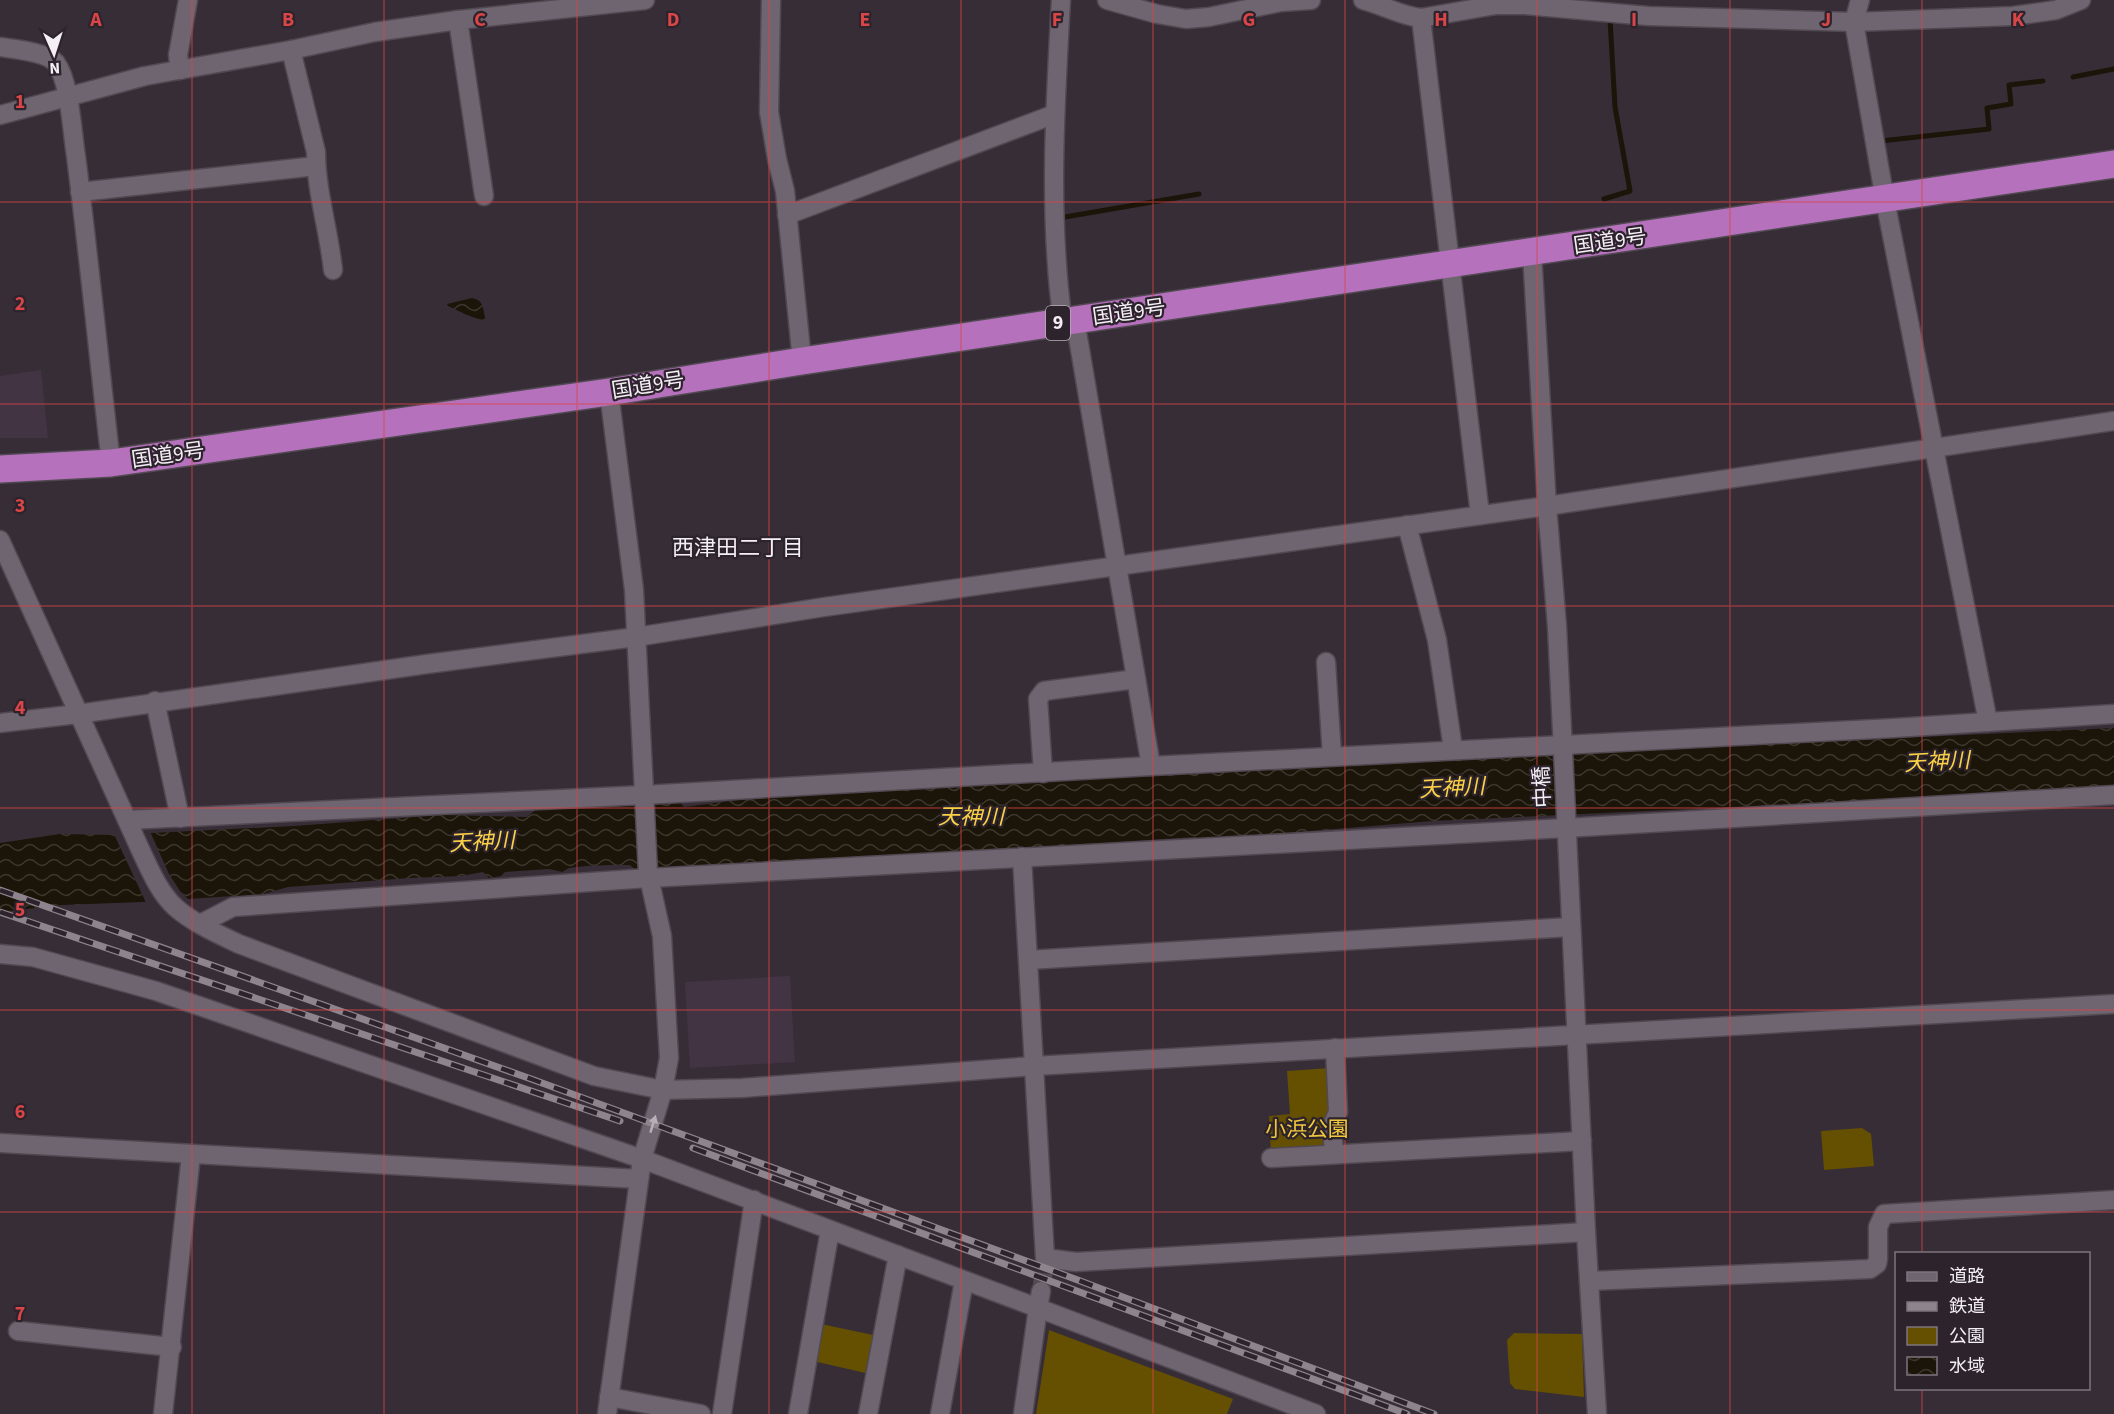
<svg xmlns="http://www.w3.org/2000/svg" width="2114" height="1414" font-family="'Source Sans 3','Noto Sans JP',sans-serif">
  <defs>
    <pattern id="water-waves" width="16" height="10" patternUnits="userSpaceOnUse" patternTransform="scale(1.5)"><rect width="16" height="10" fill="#1a1508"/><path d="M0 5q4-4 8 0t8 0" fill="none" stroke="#3c372d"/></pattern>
  </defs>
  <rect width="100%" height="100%" fill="#372d37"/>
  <g fill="#433444">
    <polygon points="41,370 48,438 0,438 0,376"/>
    <polygon points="790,976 795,1062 690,1068 685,982"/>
  </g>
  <g fill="#645000">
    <polygon points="1330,1068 1332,1116 1325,1151 1271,1154 1269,1116 1290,1114 1287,1071"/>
    <polygon points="1862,1128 1871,1134 1874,1166 1824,1170 1821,1131"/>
    <polygon points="821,1324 878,1336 870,1374 813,1361"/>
    <polygon points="1049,1330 1233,1399 1227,1414 1036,1414"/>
    <polygon points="1514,1333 1582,1334 1584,1397 1515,1389 1510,1383 1507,1340"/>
  </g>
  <g fill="url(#water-waves)">
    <path d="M472,298C483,300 483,307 485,317L484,320C471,318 459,311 448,306L447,304Z"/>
    <polygon points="2114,728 2114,785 2063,788 2057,792 1433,821 1198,840 1196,837 1003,849 1000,852 909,858 908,854 798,860 796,863 637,871 630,865 610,865 586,866 569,868 562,872 549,869 505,872 501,876 489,878 483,872 461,876 410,878 288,887 263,894 143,902 62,905 0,912 0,843 60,834 111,835 294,826 443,815 527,817 538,808 677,799 684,807 831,788"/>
  </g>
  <polygon fill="#372d37" points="149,829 169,874 180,891 190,901 147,905 113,832"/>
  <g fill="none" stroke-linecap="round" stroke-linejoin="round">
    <g stroke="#1a1508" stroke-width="5">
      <polyline points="2073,77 2114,69"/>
      <polyline points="1881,141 1989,129 1987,108 2011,104 2009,85 2043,81"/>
      <polyline points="1604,199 1630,191 1615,107 1610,19"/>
      <polyline points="1065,217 1199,194"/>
    </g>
    <polyline stroke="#534a54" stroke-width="18" stroke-dasharray="18 9" stroke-linecap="butt" points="1041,1291 1045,1265"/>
    <defs>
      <g id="minor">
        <polyline points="771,0 769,112 777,159 785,191 802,361"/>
        <path d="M1061,0C1055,107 1048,216 1063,323"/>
        <polyline points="1107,0 1157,14 1186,19 1209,17 1281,2 1311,0"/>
        <path d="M1363,0C1383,5 1401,16 1421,18L1496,5H1524L1648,16L1854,22L2013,16L2056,10L2081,0"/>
        <polyline points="1860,0 1854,22 1885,200 1988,722"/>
        <polyline points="1421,18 1480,515"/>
        <polyline points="458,20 484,196"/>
        <path d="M0,47C14,49 47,52 56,63C70,82 72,132 76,156C89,258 99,361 111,463"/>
        <path d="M291,50L316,152C316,191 329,231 333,270"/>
        <polyline points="180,70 178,55 188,0"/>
        <polyline points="0,115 145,76 291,50 375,32 458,20 645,0"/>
        <polyline points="80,192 316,166"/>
        <polyline points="787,215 1055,114"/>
        <polyline points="1532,253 1547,506 1557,626 1586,1232 1597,1414"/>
        <polyline points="1075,320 1151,766"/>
        <polyline points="1407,525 1437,640 1453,749"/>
        <path d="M0,540L141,851C150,870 159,892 175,907C193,923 218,934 239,944L594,1076L663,1090L742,1088L1034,1066L2114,1004"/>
        <polyline points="1326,662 1332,756"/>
        <polyline points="155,701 180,818"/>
        <polyline points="0,723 78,714 427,664 636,637 824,607 1547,506 2114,421"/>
        <polyline points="1043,773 1038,699 1044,691 1136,679"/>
        <polyline points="127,820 644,795 1151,766 1894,728 2114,714"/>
        <polyline points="1022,857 1045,1258 1076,1262 1586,1232"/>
        <polyline points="200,924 233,907 649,878 1566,828 2114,795"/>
        <polyline points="0,954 33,957 156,991 642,1159 1038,1308 1023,1414"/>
        <polyline points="1028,960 1571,927"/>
        <polyline points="0,1143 639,1179"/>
        <polyline points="1334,1154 1332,1126 1338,1112 1335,1048"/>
        <polyline points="1271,1158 1582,1141"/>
        <polyline points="1589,1281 1870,1269 1877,1264 1878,1259 1878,1227 1884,1214 2114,1200"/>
        <polyline points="1041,1291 1038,1308 1316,1414"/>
        <polyline points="18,1331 172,1347"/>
        <polyline points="609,1397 701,1414"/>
        <polyline points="163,1414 191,1155"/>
        <polyline points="607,1414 642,1159 663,1090 669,1058 662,936 648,873 634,590 609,392"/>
        <polyline points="722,1414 754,1200"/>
        <polyline points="798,1414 830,1230"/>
        <polyline points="868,1414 898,1255"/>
        <polyline points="940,1414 964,1281"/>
      </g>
      <polyline id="highway" points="0,469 111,463 609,392 802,361 2114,164"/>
    </defs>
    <use href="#minor" stroke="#514952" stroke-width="21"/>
    <use href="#highway" stroke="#514952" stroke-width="30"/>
    <use href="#minor" stroke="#6f6570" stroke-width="18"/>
    <use href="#highway" stroke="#b571bc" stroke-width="27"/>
    <defs>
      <g id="rail">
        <polyline points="0,890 534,1080 1067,1276 1434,1414"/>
        <polyline points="0,912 620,1121"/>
        <polyline points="693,1148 1407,1414"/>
      </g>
    </defs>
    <use href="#rail" stroke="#8d848d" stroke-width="7"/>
    <use href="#rail" stroke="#2d232d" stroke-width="4.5" stroke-dasharray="14" stroke-linecap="butt"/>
  </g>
  <defs><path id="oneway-solid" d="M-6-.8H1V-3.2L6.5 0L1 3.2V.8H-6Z" transform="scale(1.5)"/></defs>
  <use fill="#b8b0b9" href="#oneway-solid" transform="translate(653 1124) rotate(-73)"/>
  <path fill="none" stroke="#da4647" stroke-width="1.5" stroke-opacity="0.55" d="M192,0V1414M384,0V1414M577,0V1414M769,0V1414M961,0V1414M1153,0V1414M1345,0V1414M1537,0V1414M1730,0V1414M1922,0V1254M0,202H2114M0,404H2114M0,606H2114M0,808H2114M0,1010H2114M0,1212H2114M1922,1388V1414"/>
  <g text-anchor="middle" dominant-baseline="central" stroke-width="4.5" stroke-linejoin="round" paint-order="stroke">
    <rect fill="#2d232d" stroke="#b8b1b9" stroke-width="1.5" x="1046" y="306" width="24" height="34" rx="4.5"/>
    <g font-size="20" font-weight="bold" fill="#f4eef5">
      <text x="1058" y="323">9</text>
    </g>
    <g font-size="21" fill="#f4eef5" stroke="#2d232d">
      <text transform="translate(1610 241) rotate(-8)">国道9号</text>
      <text transform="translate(1129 312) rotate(-8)">国道9号</text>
      <text transform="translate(648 385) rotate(-9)">国道9号</text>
      <text transform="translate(168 455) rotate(-8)">国道9号</text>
      <text transform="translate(1542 787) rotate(-93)">中橋</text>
    </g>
    <g font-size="21" fill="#f1c83b" stroke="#2d232d">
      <text x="1307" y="1129">小浜公園</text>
    </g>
    <g font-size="22" fill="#f4eef5" stroke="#2d232d">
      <text x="738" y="548">西津田二丁目</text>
    </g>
    <g font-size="22" font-style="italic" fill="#fad146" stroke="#2d232d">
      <text transform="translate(1937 762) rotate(-3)">天神川</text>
      <text transform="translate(1452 788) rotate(-3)">天神川</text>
      <text x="971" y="817">天神川</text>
      <text transform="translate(482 842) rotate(-3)">天神川</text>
    </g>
  </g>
  <g font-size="20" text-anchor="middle" font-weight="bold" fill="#da4647" stroke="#2d232d" stroke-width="4.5" stroke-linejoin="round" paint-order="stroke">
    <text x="96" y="26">A</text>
    <text x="288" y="26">B</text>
    <text x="480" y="26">C</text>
    <text x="673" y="26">D</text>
    <text x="865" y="26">E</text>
    <text x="1057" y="26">F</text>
    <text x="1249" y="26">G</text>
    <text x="1441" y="26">H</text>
    <text x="1634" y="26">I</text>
    <text x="1826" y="26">J</text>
    <text x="2018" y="26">K</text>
    <text x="20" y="108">1</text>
    <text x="20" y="310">2</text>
    <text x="20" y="512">3</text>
    <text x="20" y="714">4</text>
    <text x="20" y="916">5</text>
    <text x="20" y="1118">6</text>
    <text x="20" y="1320">7</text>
  </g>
  <rect x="1895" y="1252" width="195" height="138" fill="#2d232d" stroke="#7d747d" stroke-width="1.5"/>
  <rect x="1907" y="1272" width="30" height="9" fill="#6f6570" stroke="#7d747d" stroke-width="1.5"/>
  <text x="1949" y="1282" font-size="18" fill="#f4eef5">道路</text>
  <rect x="1907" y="1302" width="30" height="9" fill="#8d848d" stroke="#7d747d" stroke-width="1.5"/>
  <text x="1949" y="1312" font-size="18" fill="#f4eef5">鉄道</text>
  <rect x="1907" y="1327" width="30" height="18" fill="#645000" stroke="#7d747d" stroke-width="1.5"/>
  <text x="1949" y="1342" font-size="18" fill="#f4eef5">公園</text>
  <rect x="1907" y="1357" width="30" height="18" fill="url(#water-waves)" stroke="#7d747d" stroke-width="1.5"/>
  <text x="1949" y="1372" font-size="18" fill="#f4eef5">水域</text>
  <g transform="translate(54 54) rotate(177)" stroke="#2d232d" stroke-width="4.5" paint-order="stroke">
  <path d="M0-4.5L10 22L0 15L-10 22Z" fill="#f4eef5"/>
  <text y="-9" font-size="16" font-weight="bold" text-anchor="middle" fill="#f4eef5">N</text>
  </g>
</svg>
